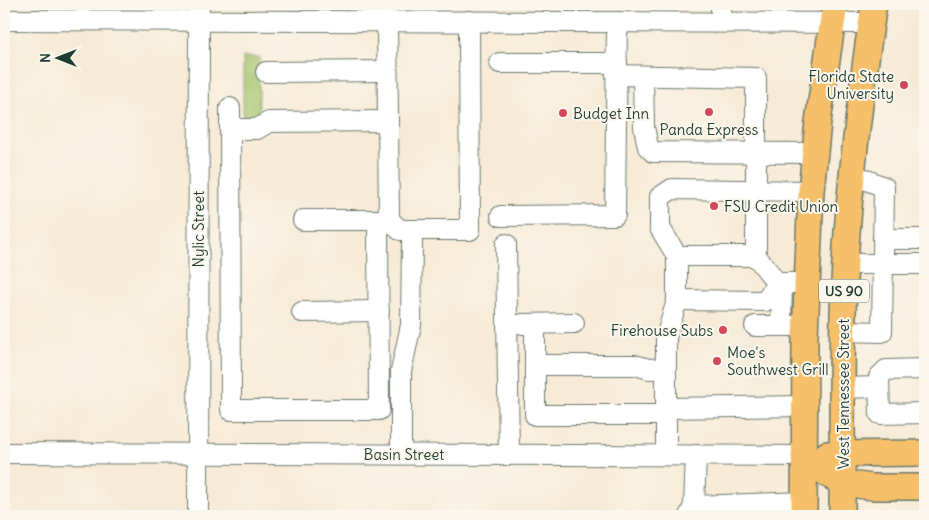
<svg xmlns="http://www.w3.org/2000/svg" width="929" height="520" font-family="Delius,sans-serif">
  <rect width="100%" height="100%" fill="#fbf7ec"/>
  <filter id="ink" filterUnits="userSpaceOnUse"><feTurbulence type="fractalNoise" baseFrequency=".02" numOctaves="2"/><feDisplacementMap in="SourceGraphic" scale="10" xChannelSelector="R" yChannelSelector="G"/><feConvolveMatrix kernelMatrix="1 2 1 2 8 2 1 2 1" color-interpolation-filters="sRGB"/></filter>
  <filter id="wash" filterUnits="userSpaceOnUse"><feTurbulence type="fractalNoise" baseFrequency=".0096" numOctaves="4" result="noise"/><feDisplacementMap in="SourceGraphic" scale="20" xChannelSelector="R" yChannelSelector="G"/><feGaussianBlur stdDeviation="1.12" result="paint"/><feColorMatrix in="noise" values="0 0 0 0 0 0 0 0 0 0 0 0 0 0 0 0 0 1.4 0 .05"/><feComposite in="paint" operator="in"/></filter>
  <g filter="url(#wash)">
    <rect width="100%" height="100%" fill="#f7ead6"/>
    <rect fill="#a4c36b" stroke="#628050" x="243" y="57" width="16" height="60"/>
  </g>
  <g filter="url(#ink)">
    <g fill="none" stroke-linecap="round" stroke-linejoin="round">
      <defs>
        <g id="minor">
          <polyline points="721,4 721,22"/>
          <polyline points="4,20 872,23"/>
          <polyline points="387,21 389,220"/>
          <polyline points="500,63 617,63"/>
          <polyline points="266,72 387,71"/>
          <polyline points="616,75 756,78 756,256 777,283 806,283"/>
          <polyline points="643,76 644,127 648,147 653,152 815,153"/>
          <polyline points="230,108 231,410 379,410 378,220"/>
          <polyline points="230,129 257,129 269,122 388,121"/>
          <polyline points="501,216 615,215 617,22"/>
          <polyline points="303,220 389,220 400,230 470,230 469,21"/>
          <polyline points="883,239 925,239"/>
          <polyline points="506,244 509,455"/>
          <polyline points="677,256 756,256"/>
          <polyline points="845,264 925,264"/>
          <polyline points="677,300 765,301 777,283"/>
          <polyline points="302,312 379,311"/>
          <polyline points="522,324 574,323"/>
          <polyline points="535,324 535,415 666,415"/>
          <polyline points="755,326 805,326"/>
          <polyline points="781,326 782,283"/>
          <polyline points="843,331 882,332 884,187 852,174"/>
          <polyline points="535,365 635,365 649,369 666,368"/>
          <polyline points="925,369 886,370 879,377 880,414 925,413"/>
          <polyline points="843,388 879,387"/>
          <polyline points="666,408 804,406"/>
          <polyline points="4,453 804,456"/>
          <polyline points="401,454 401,371 411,325 412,241"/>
          <polyline points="666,455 666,338 677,300 677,256 660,228 660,197 672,189 811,191"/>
          <polyline points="694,506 804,502"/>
          <polyline points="198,516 199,4"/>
          <polyline points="689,516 694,506 696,455"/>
        </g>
        <g id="major">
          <polyline points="827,454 925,453"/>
          <polyline points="804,456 828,475 843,483 872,487 925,487"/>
          <polyline points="804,516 805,336 811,191 818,122 835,4"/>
          <path d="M842,516C843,432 840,347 845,263C850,176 861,90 874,4"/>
        </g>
      </defs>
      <use href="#minor" stroke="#6b7a6d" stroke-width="22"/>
      <use href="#major" stroke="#6b7a6d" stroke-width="28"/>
      <use href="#minor" stroke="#fff" stroke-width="20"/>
      <use href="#major" stroke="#f6c06b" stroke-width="25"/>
    </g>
  </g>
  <g fill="#d1495b" stroke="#fbf7ec" stroke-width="2">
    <circle cx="904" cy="85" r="5"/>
    <circle cx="709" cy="112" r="5"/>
    <circle cx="563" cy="113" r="5"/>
    <circle cx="714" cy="206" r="5"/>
    <circle cx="723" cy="330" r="5"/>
    <circle cx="717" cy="361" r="5"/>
  </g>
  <g text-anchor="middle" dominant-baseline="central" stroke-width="4" stroke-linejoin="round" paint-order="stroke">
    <rect fill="#fbf7ec" stroke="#61756b" stroke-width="1" x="819" y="279.5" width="50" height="23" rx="4"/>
    <g font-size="14" font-weight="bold" fill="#1f3d34">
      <text x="844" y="291">US 90</text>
    </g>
    <g font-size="15" fill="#1f3d34" stroke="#fbf7ec" text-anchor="start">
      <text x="894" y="76" text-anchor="end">Florida State<tspan x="894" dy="17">University</tspan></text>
      <text x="573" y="113">Budget Inn</text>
      <text x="709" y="129" text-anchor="middle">Panda Express</text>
      <text x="724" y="206">FSU Credit Union</text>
      <text x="713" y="330" text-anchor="end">Firehouse Subs</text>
      <text x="727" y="352">Moe's<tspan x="727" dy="17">Southwest Grill</tspan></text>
    </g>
    <g font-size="15" fill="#1f3d34" stroke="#fbf7ec">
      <text transform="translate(198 229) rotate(-90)">Nylic Street</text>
      <text transform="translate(843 394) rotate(-90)">West Tennessee Street</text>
      <text x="404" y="454">Basin Street</text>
    </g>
  </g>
  <rect width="929" height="520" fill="none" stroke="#fbf7ec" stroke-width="20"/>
  <g transform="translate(58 58) rotate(270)" stroke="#fbf7ec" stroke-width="4" paint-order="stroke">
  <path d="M0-4L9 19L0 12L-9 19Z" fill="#1f3d34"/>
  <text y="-8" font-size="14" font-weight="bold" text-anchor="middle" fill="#1f3d34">N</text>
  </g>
</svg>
